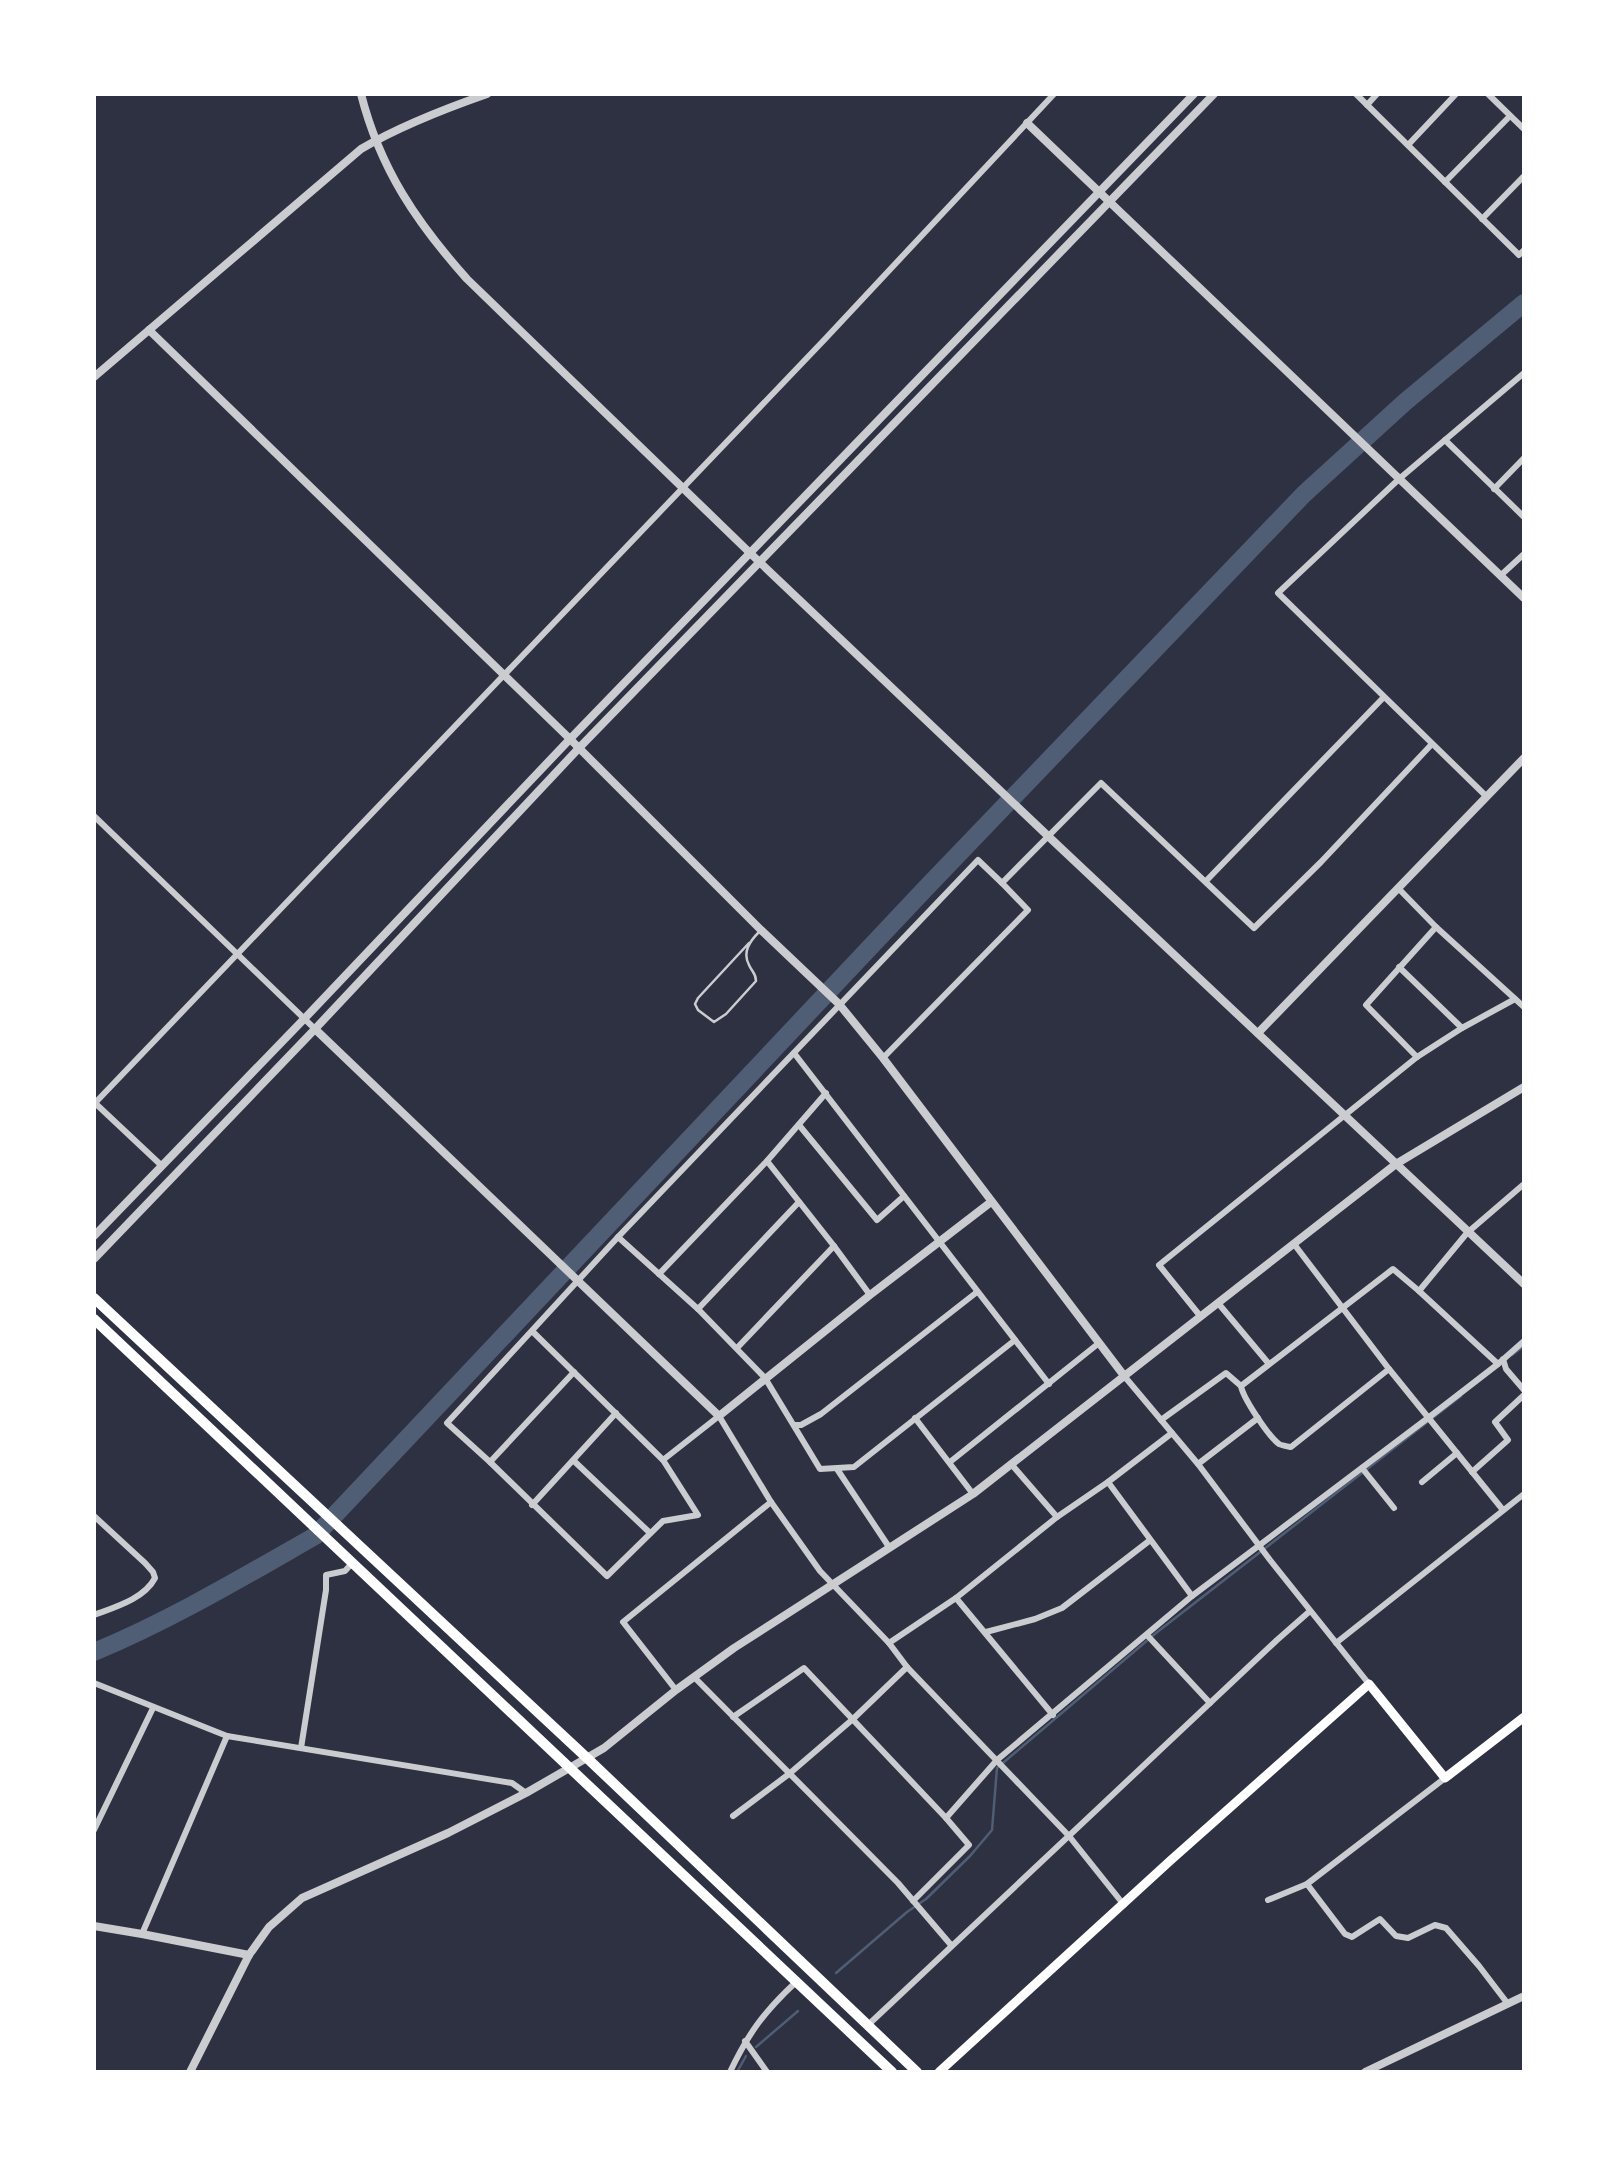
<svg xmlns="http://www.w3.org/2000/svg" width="1618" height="2166" font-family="Montserrat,sans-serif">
  <rect width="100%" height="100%" fill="#2d3142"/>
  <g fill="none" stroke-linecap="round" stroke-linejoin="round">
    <g stroke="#4f5d75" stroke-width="2.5">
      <polyline points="1512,1355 1524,1346"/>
      <polyline points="836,1973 907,1912 926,1899 970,1856 992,1830 997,1768 1156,1633 1461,1396"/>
      <polyline points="756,2047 798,2011"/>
      <polyline points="737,2072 746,2056"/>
    </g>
    <path stroke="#4f5d75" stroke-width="18" d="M94,1652C171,1620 243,1577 315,1536L925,889L1304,494L1405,402L1524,303"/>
    <path stroke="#caccd0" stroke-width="2.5" d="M749,943L698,998L695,1004L698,1010L714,1022L726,1014L756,981C756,973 752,972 749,965C742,952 750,941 759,932"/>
    <g stroke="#caccd0" stroke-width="6">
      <polyline points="1356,94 1519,255 1524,250"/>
      <polyline points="1488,94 1524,129"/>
      <polyline points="1367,105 1377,94"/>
      <polyline points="1408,145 1456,94"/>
      <polyline points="1445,182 1510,116"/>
      <polyline points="1482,219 1524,176"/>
      <polyline points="1445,440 1524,517"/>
      <polyline points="1494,489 1524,458"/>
      <polyline points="1500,576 1524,554"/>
      <polyline points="1487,797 1278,593 1399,479 1524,373"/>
      <polyline points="94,816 315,1029"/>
      <polyline points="1206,881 1383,698"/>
      <polyline points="1398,888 1436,927 1524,1007"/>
      <polyline points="1399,967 1462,1028"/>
      <polyline points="794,1053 1049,1384"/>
      <polyline points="1417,1057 1366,1005 1436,927"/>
      <polyline points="883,1058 1028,910 1002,883 1101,783 1254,928 1321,862 1431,745"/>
      <polyline points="799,1125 877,1220 904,1196"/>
      <polyline points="767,1161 834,1246 870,1295"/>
      <polyline points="162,1166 95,1103 826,338 1054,94"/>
      <polyline points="618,1237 698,1309 765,1378 820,1469 854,1467 1015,1340"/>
      <polyline points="1294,1244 1389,1369 1503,1510"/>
      <polyline points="659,1274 767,1161 826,1093"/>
      <polyline points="1419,1291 1467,1233 1524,1184"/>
      <polyline points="1218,1303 1269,1364"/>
      <polyline points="698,1309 799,1202"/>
      <polyline points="1201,1317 1159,1265 1417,1057 1462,1028 1515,999"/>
      <polyline points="533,1332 663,1460 698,1515 663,1521 607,1576 490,1462 447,1423 618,1237 978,860 1002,883"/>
      <polyline points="737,1348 834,1246"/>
      <polyline points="1503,1359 1506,1369 1524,1390"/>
      <path d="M1389,1369L1291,1447C1290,1447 1280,1445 1279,1444C1269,1437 1243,1398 1241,1386L1393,1269L1419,1291L1498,1364"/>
      <polyline points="1125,1377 1198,1464 1270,1560 1369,1684"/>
      <polyline points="915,1418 973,1494"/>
      <polyline points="1161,1420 1226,1373 1241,1386"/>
      <polyline points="794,1425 801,1425 821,1414 977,1292"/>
      <polyline points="663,1460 719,1416 771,1502 820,1571 889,1643 907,1667 1069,1836 1124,1905"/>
      <polyline points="574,1461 649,1532"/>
      <polyline points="490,1462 574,1372"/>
      <polyline points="950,1462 1099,1343"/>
      <polyline points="1198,1464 1258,1418"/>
      <polyline points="1012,1465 1057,1517"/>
      <polyline points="1362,1468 1394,1508"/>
      <polyline points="837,1469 889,1547"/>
      <polyline points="1472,1472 1508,1440 1495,1422 1524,1395"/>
      <polyline points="1108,1482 1192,1596"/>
      <polyline points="1422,1482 1457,1453"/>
      <polyline points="532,1505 616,1413"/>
      <path d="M94,1516L145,1563L153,1572L155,1578C144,1599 115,1607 94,1615"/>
      <polyline points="956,1598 1053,1715"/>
      <polyline points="986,1632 1035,1619 1062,1608 1149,1541"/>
      <polyline points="1147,1635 1210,1703"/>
      <polyline points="889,1643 956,1598 1057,1517 1108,1482 1172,1433"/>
      <polyline points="1336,1643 1524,1494"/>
      <polyline points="694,1677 898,1883 951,1945"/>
      <polyline points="94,1683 227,1736 512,1783 526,1793"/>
      <polyline points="676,1690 623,1622 771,1502"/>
      <polyline points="733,1717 804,1668 946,1818 969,1845 913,1901"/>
      <polyline points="301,1748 326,1590 326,1575 345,1571 353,1562"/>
      <polyline points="733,1816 789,1774 853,1719 907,1667"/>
      <polyline points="946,1818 997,1760 1192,1596 1428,1418 1498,1364 1524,1341"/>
      <polyline points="94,1830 153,1708"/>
      <polyline points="1307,1884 1345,1934 1352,1937 1380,1919 1396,1936 1408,1938 1435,1925 1446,1928 1479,1966 1508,2004"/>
      <polyline points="1268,1900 1307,1884 1445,1778"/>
      <polyline points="142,1934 227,1736"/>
      <polyline points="868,2025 1277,1640 1310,1611"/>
      <polyline points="745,2041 767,2072"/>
      <path d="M730,2072C749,2032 764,2012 796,1982"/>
    </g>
    <g stroke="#caccd0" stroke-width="8">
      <path d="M361,94C380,169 417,223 467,279L750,553L1048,836L1524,1284"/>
      <polyline points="1027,123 1524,598"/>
      <polyline points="149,330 570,739 761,930 839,1004 883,1058 1125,1377"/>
      <path d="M94,377L361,149C400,126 444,109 487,94"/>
      <polyline points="315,1029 719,1416 870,1295 991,1202"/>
      <polyline points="1258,1033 1524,758"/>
      <polyline points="94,1236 305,1018 570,739 1194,94"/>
      <polyline points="94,1259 315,1029 579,748 1214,94"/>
      <polyline points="94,1926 142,1934 249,1955"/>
      <polyline points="190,2072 249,1955 269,1927 302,1898 448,1833 526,1793 604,1748 676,1690 734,1648 973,1494 1396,1164 1524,1087"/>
      <polyline points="1365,2072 1524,1996"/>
    </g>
    <polyline stroke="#fff" stroke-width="9" points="939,2072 1171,1860 1369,1684 1445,1778 1524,1717"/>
    <g stroke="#fff" stroke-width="10">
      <polyline points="94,1298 587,1758 917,2072"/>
      <polyline points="94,1319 892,2072"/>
    </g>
  </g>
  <rect width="1618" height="2166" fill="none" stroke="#ffffff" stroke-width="192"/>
</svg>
